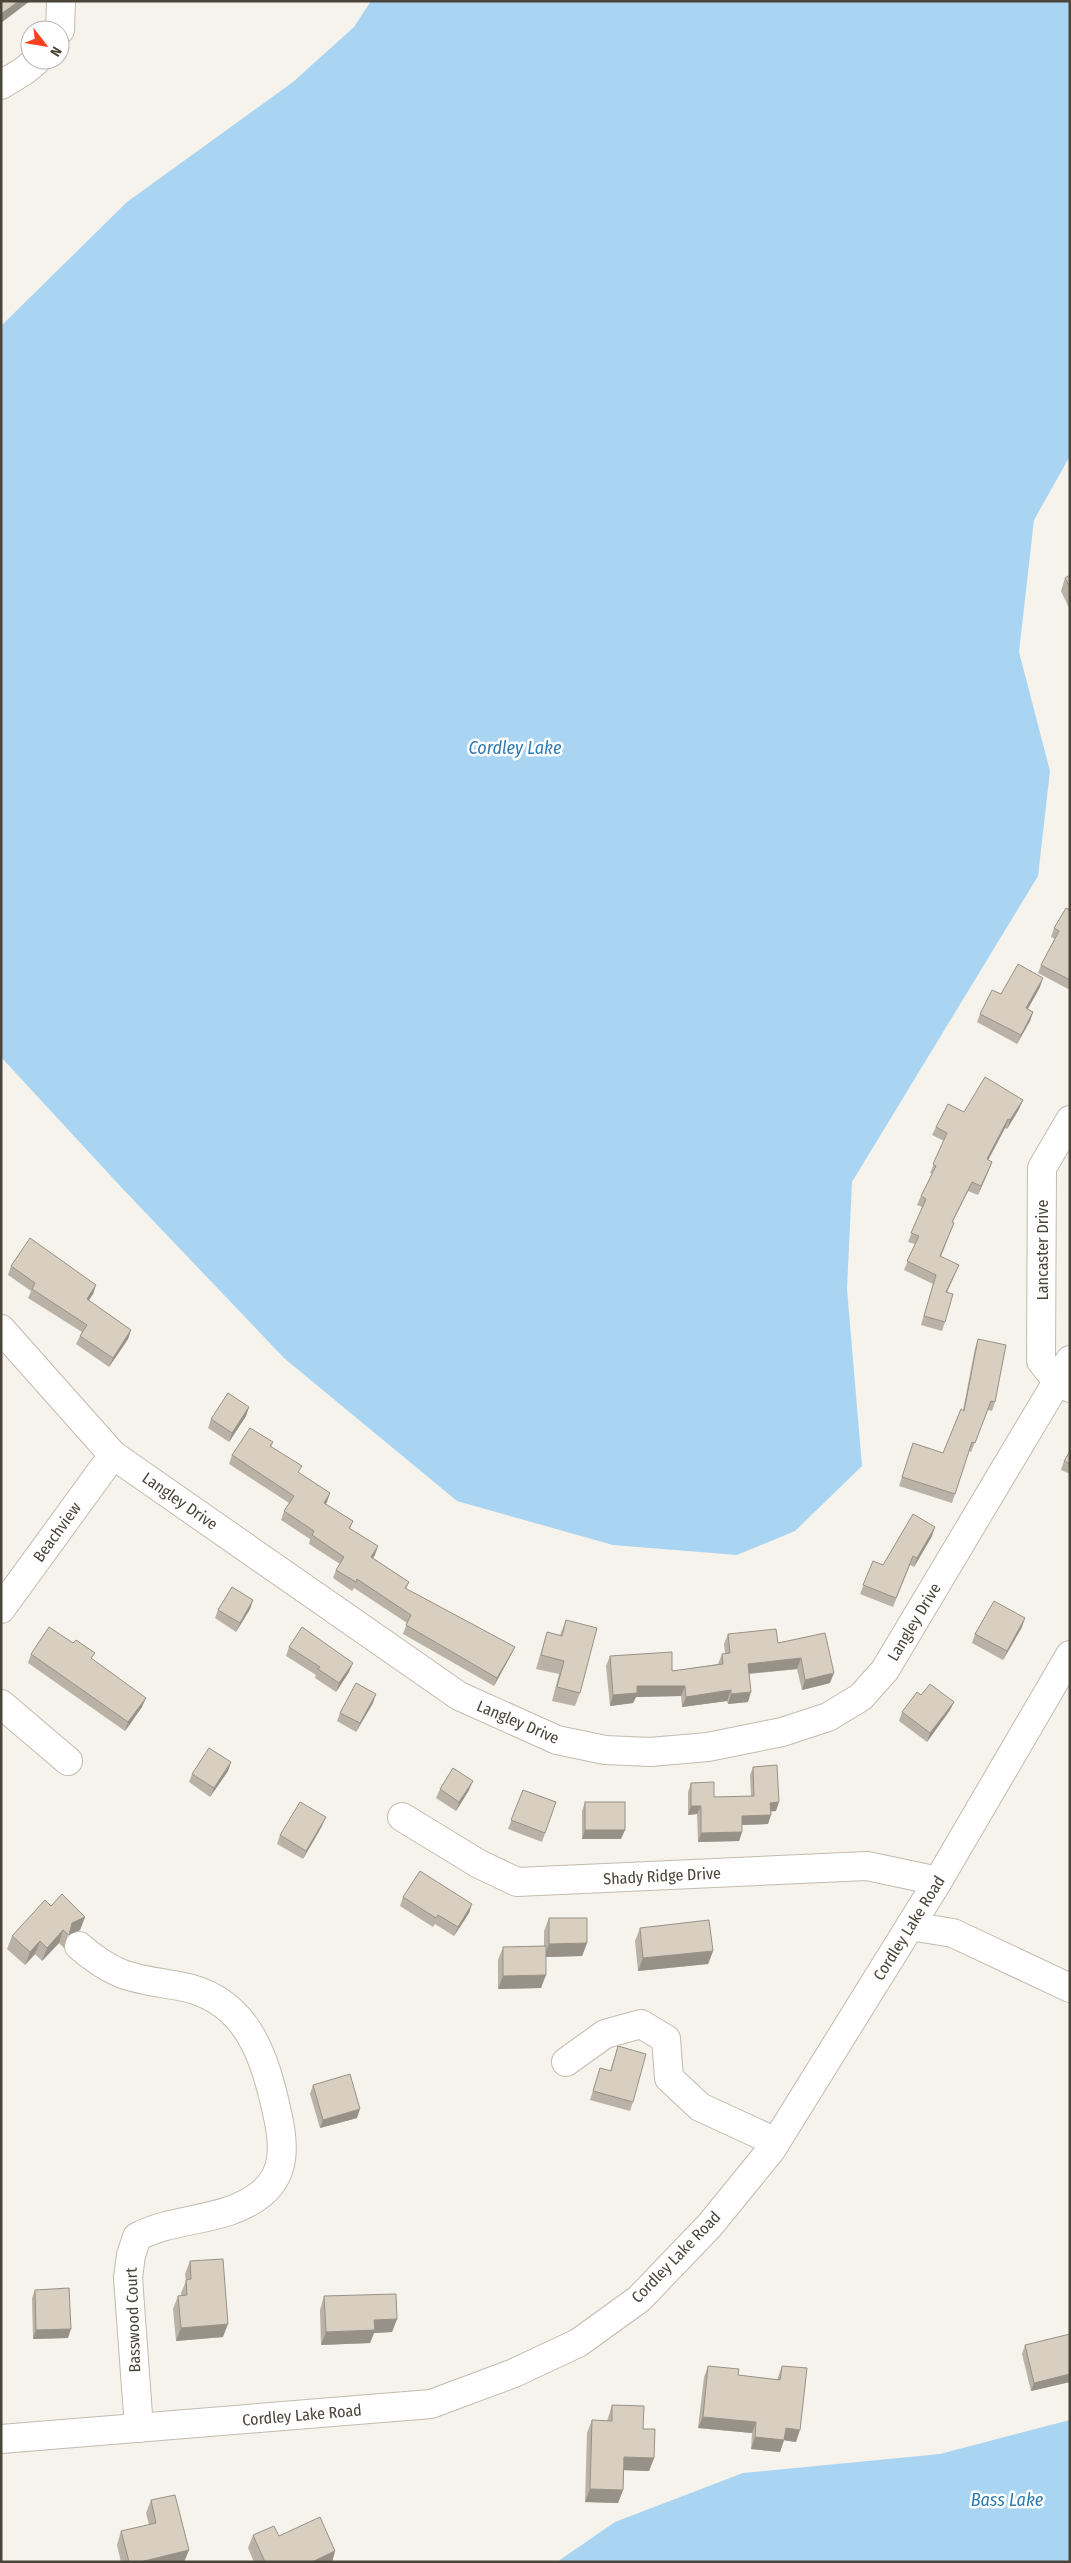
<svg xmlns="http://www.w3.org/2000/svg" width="1071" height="2563" font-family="'Fira Sans Condensed',sans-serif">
  <rect width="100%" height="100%" fill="#f6f3ec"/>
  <g fill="#a9d4f2">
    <polygon points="371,1 1070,1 1070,456 1034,520 1019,652 1050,771 1038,876 852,1182 847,1289 862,1466 795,1531 737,1555 613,1545 457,1501 284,1358 122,1188 1,1057 1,326 127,202 293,82 354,27"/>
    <polygon points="1070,2420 1070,2562 557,2562 615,2522 743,2473 940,2454"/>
  </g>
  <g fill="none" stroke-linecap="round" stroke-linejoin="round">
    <defs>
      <g id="minor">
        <polyline points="60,30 61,1"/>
        <polyline points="1,85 24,71 37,60"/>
        <polyline points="1070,1120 1042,1168 1041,1361 1057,1381 1070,1388"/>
        <polyline points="1,1329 113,1455 459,1696 557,1740 605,1750 650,1752 708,1747 782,1732 828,1717 861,1697 885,1670 1070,1360"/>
        <polyline points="1,1609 113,1455"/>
        <polyline points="1,1704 68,1761"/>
        <polyline points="402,1817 479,1864 517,1882 867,1866 938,1881"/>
        <polyline points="910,1926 953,1933 1070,1988"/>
        <path d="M79,1946C116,1978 133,1978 179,1986C248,1998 265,2057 278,2117C284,2145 286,2174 261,2194C225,2223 176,2216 137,2237L131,2255L128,2278L139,2428"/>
        <polyline points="566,2062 605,2034 641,2024 666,2039 669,2078 700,2107 776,2142"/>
        <polyline points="1,2439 431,2404 514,2373 578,2343 639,2299 710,2225 771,2150 938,1881 1070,1655"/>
      </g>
    </defs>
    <use href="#minor" stroke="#c2bbae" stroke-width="30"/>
    <use href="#minor" stroke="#fff" stroke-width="28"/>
  </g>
  <g fill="#bab2a6">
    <polygon points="1070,575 1070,610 1061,591 1065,578"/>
    <polygon points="1070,910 1070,990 1038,973 1041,965 1055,939 1051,937 1054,928"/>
    <polygon points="1040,987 1028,1009 1033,1012 1030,1021 1017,1044 977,1022 980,1014 1001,994"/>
    <polygon points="1023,1100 1019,1109 1007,1129 1005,1128 988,1160 992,1162 978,1195 968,1191 952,1223 954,1223 941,1257 959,1265 947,1292 945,1322 942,1331 921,1325 933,1284 904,1270 915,1244 908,1242 922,1207 917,1205 921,1196 932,1174 930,1173 944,1141 932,1135 936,1127 964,1112"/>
    <polygon points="11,1266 96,1285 93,1294 88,1300 131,1330 128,1339 109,1367 76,1344 82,1332 28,1298 31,1291 8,1275"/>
    <polygon points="978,1339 995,1402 992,1411 988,1410 971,1452 969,1451 952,1503 899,1486 913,1443 943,1453 963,1410 975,1348"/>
    <polygon points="249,1407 246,1416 229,1442 208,1428 211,1419"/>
    <polygon points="273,1442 271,1447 299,1473 330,1493 326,1504 353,1521 350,1529 375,1555 373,1558 409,1582 406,1589 515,1647 511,1655 494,1686 403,1634 407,1623 354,1588 352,1591 333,1578 336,1570 340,1564 309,1544 310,1539 281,1520 284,1511 289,1503 229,1464 232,1455"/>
    <polygon points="1070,1451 1070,1474 1061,1470 1064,1461"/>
    <polygon points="932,1536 914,1567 910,1565 893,1607 860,1594 873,1561 883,1565"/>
    <polygon points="253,1600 250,1609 236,1632 215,1618 218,1610"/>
    <polygon points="566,1620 580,1693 575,1706 552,1701 559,1674 536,1669 543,1645 547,1632 560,1635"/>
    <polygon points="1022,1627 1003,1660 972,1643 975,1634"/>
    <polygon points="825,1633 830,1683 802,1690 797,1669 749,1674 748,1702 728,1704 727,1701 682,1707 681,1696 636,1697 633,1703 610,1706 606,1666 610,1656 672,1671 718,1664 722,1654 725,1653 724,1644 728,1634 778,1643"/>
    <polygon points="289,1647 349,1672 336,1692 315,1678 316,1675 286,1656"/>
    <polygon points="31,1654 92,1659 142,1707 125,1731 28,1663"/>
    <polygon points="921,1695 954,1702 950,1710 927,1742 899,1721 902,1712"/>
    <polygon points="373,1703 356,1732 337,1721 340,1713"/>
    <polygon points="231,1762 228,1771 210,1797 189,1782 192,1774"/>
    <polygon points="753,1767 776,1811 771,1811 768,1824 742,1825 742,1832 739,1841 698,1842 697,1814 688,1815 688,1792 691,1783 714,1797 751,1796 750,1775"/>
    <polygon points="440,1789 469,1790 456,1811 436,1798"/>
    <polygon points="523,1790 556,1802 542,1842 508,1829"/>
    <polygon points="585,1802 621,1839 582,1839 582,1811"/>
    <polygon points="322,1826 303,1859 277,1844 280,1835"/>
    <polygon points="403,1897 472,1904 469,1913 454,1936 435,1924 433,1927 400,1906"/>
    <polygon points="51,1906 85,1917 80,1930 68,1935 64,1948 59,1943 42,1961 35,1954 25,1965 7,1949 12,1936"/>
    <polygon points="549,1918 587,1943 582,1956 546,1957 541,1988 498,1989 498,1960 503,1947 544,1946 544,1931"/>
    <polygon points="640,1928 713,1951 708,1964 638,1971 635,1941"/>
    <polygon points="618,2046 633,2102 630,2111 590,2100 600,2068 610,2071"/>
    <polygon points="313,2085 357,2118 320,2128 310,2094"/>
    <polygon points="190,2261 223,2337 176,2341 173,2309 178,2296 181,2295 181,2293 186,2281 185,2274"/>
    <polygon points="35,2290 68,2338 33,2339 32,2298"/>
    <polygon points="324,2296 397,2319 392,2332 374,2333 370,2343 321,2345 320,2310"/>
    <polygon points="1070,2334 1070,2382 1031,2391 1022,2354 1025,2345"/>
    <polygon points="708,2366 738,2375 777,2380 782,2366 796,2442 784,2440 780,2452 751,2449 752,2433 698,2428 704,2377"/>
    <polygon points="612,2405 643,2429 654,2458 649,2471 624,2470 623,2490 618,2503 585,2502 587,2433 592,2420 607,2421 608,2418"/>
    <polygon points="151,2500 189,2550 184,2562 121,2562 117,2545 121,2531 149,2525 146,2513"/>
    <polygon points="253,2535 279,2536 335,2551 332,2562 254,2562 248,2548"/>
  </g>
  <g fill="#979187">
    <polygon points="19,1 30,1 1,23 1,14"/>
    <polygon points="1043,978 1040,987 1023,1017 1026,1008"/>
    <polygon points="1033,1012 1030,1021 1017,1044 1021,1035"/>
    <polygon points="1023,1100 1019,1109 1007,1129 1010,1120"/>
    <polygon points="1008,1119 1005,1128 984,1168 987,1159"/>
    <polygon points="992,1162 989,1170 978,1195 981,1186"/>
    <polygon points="972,1182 968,1191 948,1231 952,1222"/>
    <polygon points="959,1265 943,1301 946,1292"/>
    <polygon points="96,1285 93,1294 84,1308 87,1299"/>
    <polygon points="131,1330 128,1339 109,1367 113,1358"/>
    <polygon points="249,1407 246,1416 229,1442 232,1433"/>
    <polygon points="330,1493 327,1502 321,1511 324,1503"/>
    <polygon points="935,1527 932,1536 914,1567 917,1558"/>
    <polygon points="378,1546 375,1555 368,1565 371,1557"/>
    <polygon points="253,1600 250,1609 236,1632 240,1623"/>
    <polygon points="1025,1618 1022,1627 1003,1660 1007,1651"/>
    <polygon points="515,1647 511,1655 494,1686 497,1678"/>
    <polygon points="801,1658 797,1669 744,1674 748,1664"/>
    <polygon points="353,1663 349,1672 336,1692 339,1683"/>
    <polygon points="834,1673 830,1683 802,1690 805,1680"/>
    <polygon points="637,1686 685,1686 681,1696 636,1697 633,1703 610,1706 613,1695"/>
    <polygon points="731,1690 727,1701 682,1707 686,1697"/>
    <polygon points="751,1692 748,1702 728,1704 731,1694"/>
    <polygon points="376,1694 373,1703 356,1732 360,1723"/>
    <polygon points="146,1698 142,1707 125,1731 128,1722"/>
    <polygon points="954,1702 950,1710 927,1742 930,1733"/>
    <polygon points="231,1762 228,1771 210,1797 214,1788"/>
    <polygon points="473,1781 469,1790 456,1811 459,1802"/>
    <polygon points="779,1802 776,1811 767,1812 770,1803"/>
    <polygon points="691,1806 701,1806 697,1814 688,1815"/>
    <polygon points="771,1815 768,1824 739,1825 742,1816"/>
    <polygon points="326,1817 322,1826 303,1859 306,1851"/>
    <polygon points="585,1830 625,1830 621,1839 582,1839"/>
    <polygon points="742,1832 739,1841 698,1842 701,1833"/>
    <polygon points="472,1904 469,1913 454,1936 458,1927"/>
    <polygon points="85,1917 80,1930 68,1935 72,1923"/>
    <polygon points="63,1930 59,1943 42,1961 47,1948"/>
    <polygon points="40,1941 35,1954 25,1965 30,1952"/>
    <polygon points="587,1943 582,1956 544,1957 549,1944"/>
    <polygon points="713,1951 708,1964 638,1971 643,1958"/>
    <polygon points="546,1975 541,1988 498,1989 503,1976"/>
    <polygon points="360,2109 357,2118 320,2128 323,2120"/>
    <polygon points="397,2319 392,2332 374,2333 370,2343 321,2345 326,2332 374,2320"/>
    <polygon points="228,2324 223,2337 176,2341 181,2328"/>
    <polygon points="71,2329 68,2338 33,2339 36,2330"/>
    <polygon points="1070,2374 1070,2382 1031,2391 1034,2383"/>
    <polygon points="703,2417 756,2422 752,2433 698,2428"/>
    <polygon points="786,2428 800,2430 796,2442 782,2440"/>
    <polygon points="755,2437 784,2440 780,2452 751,2449"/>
    <polygon points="624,2457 654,2458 649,2471 619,2470"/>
    <polygon points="590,2489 623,2490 618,2503 585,2502"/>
    <polygon points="189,2550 184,2562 140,2562"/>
    <polygon points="335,2551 332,2562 312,2562"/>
  </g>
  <g fill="#d8cfc1" stroke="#979187">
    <polygon points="1,1 19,1 1,14"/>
    <polygon points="1070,575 1070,587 1065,578"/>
    <polygon points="1066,908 1070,910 1070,980 1041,965 1059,931 1054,928"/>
    <polygon points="1018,964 1043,978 1026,1008 1033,1012 1021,1035 980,1014 992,990 1001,994"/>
    <polygon points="985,1077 1023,1100 1010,1120 1008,1119 987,1159 992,1162 981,1186 972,1182 952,1222 954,1223 940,1256 959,1265 946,1292 953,1294 945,1322 924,1316 936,1275 907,1261 919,1236 911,1233 926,1199 921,1196 936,1166 933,1164 947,1133 936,1127 948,1104 964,1112"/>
    <polygon points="30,1238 96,1285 87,1299 131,1330 113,1358 80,1336 87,1325 32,1289 35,1283 11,1266"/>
    <polygon points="978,1339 1006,1345 995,1402 991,1401 975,1443 972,1442 955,1494 902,1477 913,1443 943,1453 961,1409 964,1411"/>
    <polygon points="228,1393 249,1407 232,1433 211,1419"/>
    <polygon points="250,1428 273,1442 270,1446 302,1466 298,1472 330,1493 324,1503 353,1521 349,1528 378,1546 371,1557 409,1582 405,1588 515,1647 497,1678 406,1625 411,1615 357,1579 356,1582 336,1570 344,1557 312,1535 314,1531 284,1511 294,1496 232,1455"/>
    <polygon points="1070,1451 1070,1464 1064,1461"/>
    <polygon points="913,1514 935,1527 917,1558 913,1556 896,1598 863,1585 873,1561 883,1565"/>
    <polygon points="232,1587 253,1600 240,1623 218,1610"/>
    <polygon points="994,1601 1025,1618 1007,1651 975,1634"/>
    <polygon points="566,1620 597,1628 580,1693 557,1687 564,1661 541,1655 547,1632 562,1636"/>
    <polygon points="49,1627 73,1643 76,1640 95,1653 91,1658 146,1698 128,1722 31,1654"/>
    <polygon points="302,1627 353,1663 339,1683 318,1669 320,1667 289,1647"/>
    <polygon points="776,1629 778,1643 825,1633 834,1673 805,1680 801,1658 748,1664 751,1692 731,1694 731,1690 686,1697 685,1686 637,1686 637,1693 613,1695 610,1656 672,1652 672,1671 723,1664 722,1654 730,1653 728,1634"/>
    <polygon points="356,1683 376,1694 360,1723 340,1713"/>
    <polygon points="930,1684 954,1702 930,1733 902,1712 917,1692 921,1695"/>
    <polygon points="209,1748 231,1762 214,1788 192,1774"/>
    <polygon points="777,1765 779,1802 770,1803 771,1815 742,1816 742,1832 701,1833 701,1806 691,1806 691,1783 714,1782 714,1797 754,1796 753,1767"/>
    <polygon points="453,1768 473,1781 459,1802 440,1789"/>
    <polygon points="523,1790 556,1802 545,1833 511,1820"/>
    <polygon points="300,1802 326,1817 306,1851 280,1835"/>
    <rect x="585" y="1802" width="40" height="28"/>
    <polygon points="420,1871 472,1904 458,1927 438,1915 436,1918 403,1897"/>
    <polygon points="62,1894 85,1917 72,1923 69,1935 63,1930 47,1948 40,1941 30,1952 12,1936 45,1900 51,1906"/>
    <polygon points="549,1918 587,1918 587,1943 549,1944"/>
    <polygon points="709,1920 713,1951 643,1958 640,1928"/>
    <polygon points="546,1946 546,1975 503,1976 503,1947"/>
    <polygon points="618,2046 646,2054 633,2102 593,2091 600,2068 611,2071"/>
    <polygon points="350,2074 360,2109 323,2120 313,2085"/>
    <polygon points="223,2259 228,2324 181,2328 178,2296 187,2295 186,2280 191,2279 190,2261"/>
    <polygon points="69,2288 71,2329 36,2330 35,2290"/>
    <polygon points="396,2294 397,2319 374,2320 375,2330 326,2332 324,2296"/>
    <polygon points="1070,2334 1070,2374 1034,2383 1025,2345"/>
    <polygon points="708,2366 739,2369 738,2375 780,2380 782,2366 807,2368 800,2430 786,2428 784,2440 755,2437 756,2422 703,2417"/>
    <polygon points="612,2405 644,2406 643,2429 655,2429 654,2458 624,2457 623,2490 590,2489 592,2420 612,2421"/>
    <polygon points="175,2495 189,2550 140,2562 129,2562 121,2531 156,2523 151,2500"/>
    <polygon points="320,2517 335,2551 312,2562 265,2562 253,2535 274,2526 279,2536"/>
  </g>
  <g text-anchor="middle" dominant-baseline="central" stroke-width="5" stroke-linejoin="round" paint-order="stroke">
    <g font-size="16" fill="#4b4439" stroke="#fff">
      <text transform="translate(1042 1250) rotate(-90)">Lancaster Drive</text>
      <text transform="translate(180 1501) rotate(35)">Langley Drive</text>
      <text transform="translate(57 1532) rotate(-54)">Beachview</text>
      <text transform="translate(914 1622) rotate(-59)">Langley Drive</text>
      <text transform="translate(518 1722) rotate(23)">Langley Drive</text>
      <text transform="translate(662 1876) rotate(-3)">Shady Ridge Drive</text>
      <text transform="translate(909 1928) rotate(-58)">Cordley Lake Road</text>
      <text transform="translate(676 2257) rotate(-46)">Cordley Lake Road</text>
      <text transform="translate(133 2320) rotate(-92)">Basswood Court</text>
      <text transform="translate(302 2415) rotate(-5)">Cordley Lake Road</text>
    </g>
    <g font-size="18" font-style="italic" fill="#2e7ab2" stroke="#fff">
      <text x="515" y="748">Cordley Lake</text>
      <text x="1007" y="2500">Bass Lake</text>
    </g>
  </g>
  <rect width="1071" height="2563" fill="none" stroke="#4b4439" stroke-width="5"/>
  <g transform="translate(45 45) rotate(121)"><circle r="24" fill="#ffffff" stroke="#b7b4b0"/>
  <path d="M0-4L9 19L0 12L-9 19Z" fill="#fc3f1d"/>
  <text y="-8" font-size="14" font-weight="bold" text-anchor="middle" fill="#4b4439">N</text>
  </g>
</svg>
